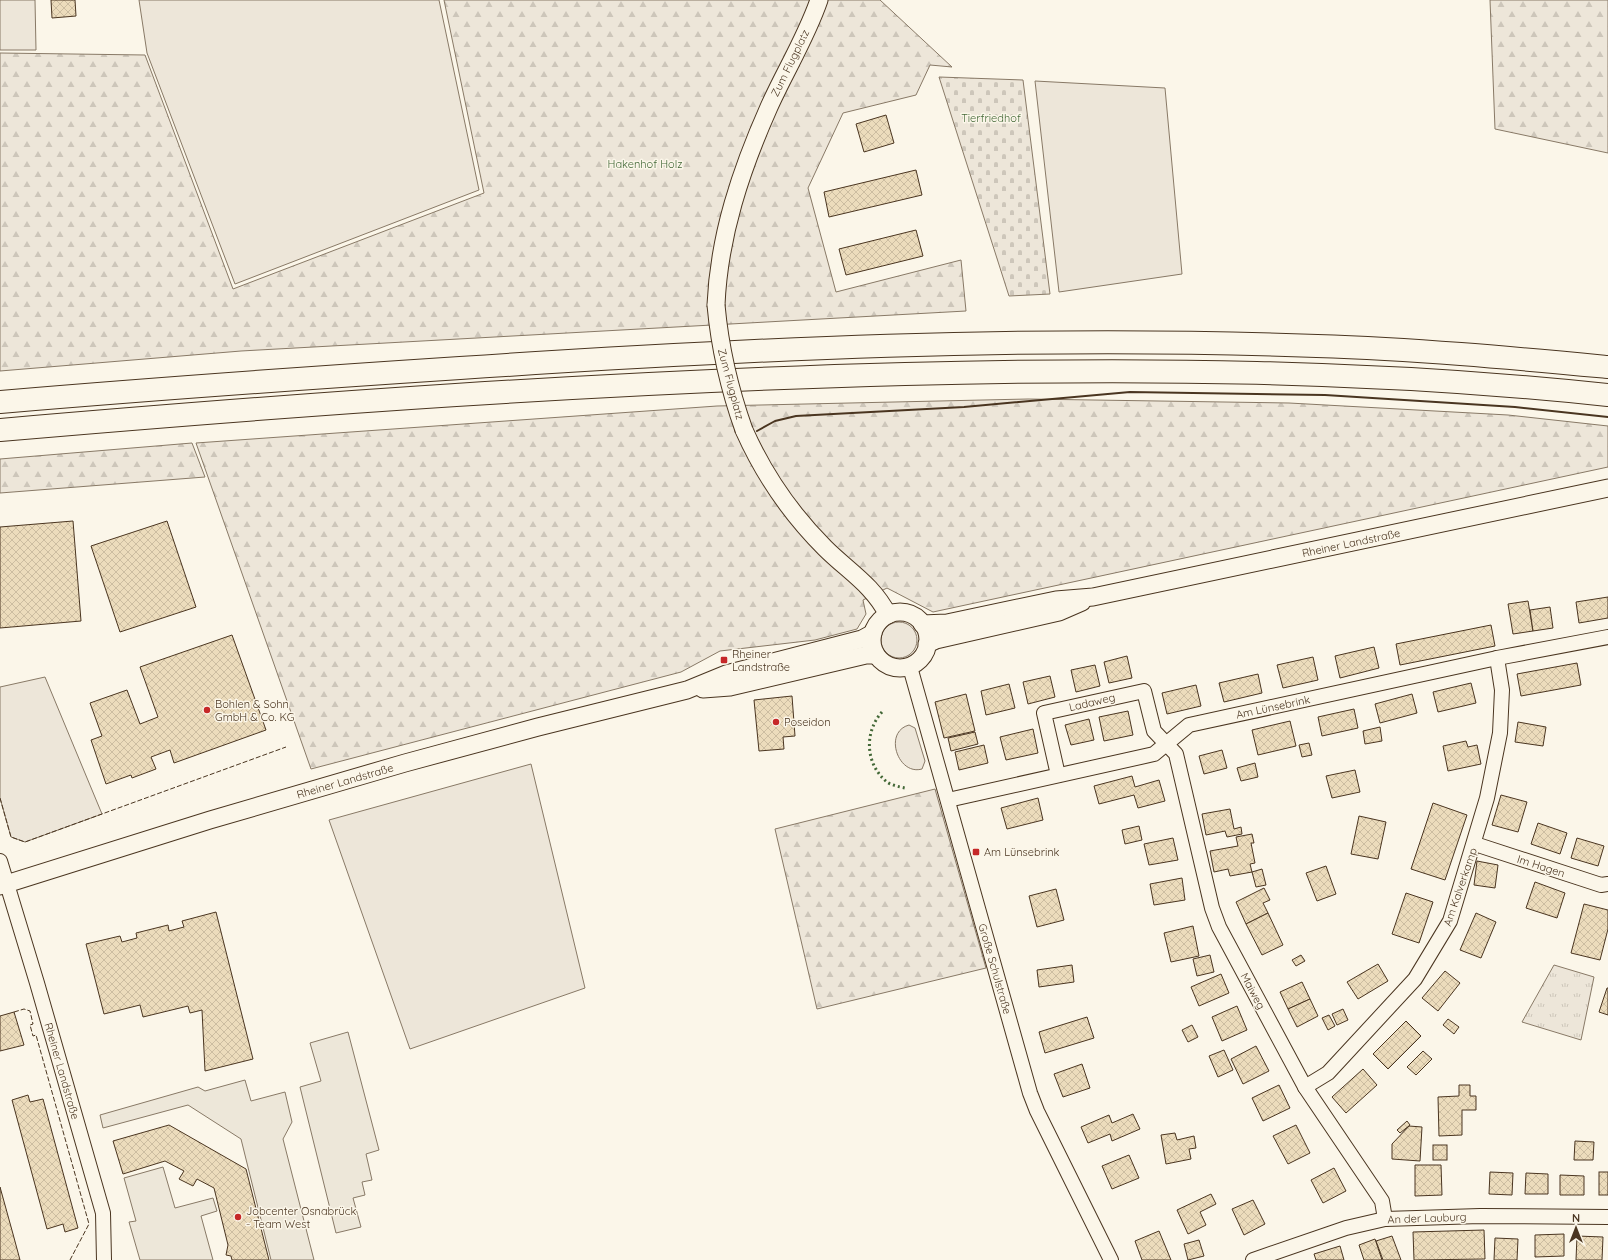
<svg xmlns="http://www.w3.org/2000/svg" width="1608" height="1260" font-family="Quicksand,sans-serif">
  <defs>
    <pattern id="forest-firs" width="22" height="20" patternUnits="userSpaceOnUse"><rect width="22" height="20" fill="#ede6d9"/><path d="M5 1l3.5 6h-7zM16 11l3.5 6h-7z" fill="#cdc6ba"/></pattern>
    <pattern id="cemetery-stones" width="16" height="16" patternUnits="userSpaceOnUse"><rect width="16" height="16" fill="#ede6d9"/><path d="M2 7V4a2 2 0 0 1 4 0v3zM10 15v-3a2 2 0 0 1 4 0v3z" fill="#cdc6ba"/></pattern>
    <pattern id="park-tufts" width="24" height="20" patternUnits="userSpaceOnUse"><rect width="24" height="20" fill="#ede6d9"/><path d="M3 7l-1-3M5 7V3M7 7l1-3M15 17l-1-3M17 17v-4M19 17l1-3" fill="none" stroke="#cdc6ba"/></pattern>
    <pattern id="building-cross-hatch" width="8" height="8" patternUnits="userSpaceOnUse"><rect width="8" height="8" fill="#ecdcbc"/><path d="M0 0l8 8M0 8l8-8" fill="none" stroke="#ccbda1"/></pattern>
  </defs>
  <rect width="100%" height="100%" fill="#fbf6e9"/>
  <g fill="#ede6d9" stroke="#887966">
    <polygon points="0,0 35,0 36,50 0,50"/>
    <polygon points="139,0 439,0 479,190 235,284 147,53"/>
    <polygon points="1035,81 1165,88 1182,274 1059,292"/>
    <circle cx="899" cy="640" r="18"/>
    <polygon points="45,677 102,814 25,842 11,837 0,798 0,687"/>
    <path d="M909,725L915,728L925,761L922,769C898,776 883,732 909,725Z"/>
    <polygon points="531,764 585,988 410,1049 329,820"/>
  </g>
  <g fill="url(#forest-firs)" stroke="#887966">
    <polygon points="444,0 880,0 952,67 930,65 916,95 843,113 808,188 836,292 961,260 966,311 241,351 0,371 0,53 145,55 233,289 484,193"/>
    <polygon points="1490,0 1608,0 1608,153 1495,129"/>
    <polygon points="1028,399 1289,403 1508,415 1608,426 1608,467 933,612 887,588 863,600 866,614 857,629 815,640 720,651 681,672 311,769 196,443 717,406"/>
    <polygon points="192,443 205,477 0,493 0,459"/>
    <polygon points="935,789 986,968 817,1009 775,829"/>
  </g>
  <polygon fill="url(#cemetery-stones)" stroke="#887966" points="939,77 1023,80 1050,294 1009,296"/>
  <polygon fill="url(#park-tufts)" stroke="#887966" points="1554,965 1594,977 1581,1040 1522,1022"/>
  <g fill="#ede7d9" stroke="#887966">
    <polygon points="348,1032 379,1150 366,1154 372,1180 362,1182 365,1195 353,1198 361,1227 336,1233 300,1087 321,1081 310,1043"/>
    <polygon points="245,1080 251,1101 285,1092 292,1122 283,1139 314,1260 271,1260 241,1139 188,1105 103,1128 100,1115 198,1087 205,1091"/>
    <polygon points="163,1167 175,1208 213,1198 217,1211 201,1216 213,1260 140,1260 129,1222 136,1221 124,1178"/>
  </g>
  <g fill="url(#building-cross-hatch)" stroke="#4a3520">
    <polygon points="51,0 75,0 76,16 52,18"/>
    <polygon points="886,115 894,143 864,152 856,124"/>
    <polygon points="916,170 922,195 829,217 824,192"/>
    <polygon points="916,230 923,256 846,275 839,249"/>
    <polygon points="73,521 81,621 0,628 0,527"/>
    <polygon points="167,521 196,607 120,632 91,546"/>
    <polygon points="1608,597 1608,618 1579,623 1576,602"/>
    <polygon points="1528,601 1533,631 1513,634 1508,604"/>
    <polygon points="1550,607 1553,628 1533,631 1530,610"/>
    <polygon points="1491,625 1495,646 1400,665 1396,644"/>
    <polygon points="232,635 266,730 174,763 170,750 151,757 156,769 132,778 131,775 106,784 91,740 102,736 90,703 127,690 140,724 158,717 140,667"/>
    <polygon points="1374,647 1379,668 1340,678 1335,656"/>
    <polygon points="1127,656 1132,678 1109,683 1104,662"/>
    <polygon points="1313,657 1318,680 1283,688 1277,665"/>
    <polygon points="1577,663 1581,685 1521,696 1517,674"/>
    <polygon points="1095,665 1100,686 1076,692 1071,670"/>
    <polygon points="1258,674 1262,693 1224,702 1219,683"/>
    <polygon points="1050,676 1055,697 1028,704 1023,682"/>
    <polygon points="1471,683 1476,703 1438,712 1433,692"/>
    <polygon points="1009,684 1015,708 986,715 981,691"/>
    <polygon points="1196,685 1201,706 1167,714 1162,693"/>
    <polygon points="966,694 975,731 944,738 935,702"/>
    <polygon points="1412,694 1417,713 1380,723 1375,704"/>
    <polygon points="792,696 795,736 783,737 784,749 759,751 754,700"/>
    <polygon points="1354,709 1358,728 1322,736 1318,717"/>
    <polygon points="1128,711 1133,735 1104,741 1099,717"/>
    <polygon points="1089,719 1094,740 1071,745 1065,725"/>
    <polygon points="1290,721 1296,746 1258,755 1252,730"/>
    <polygon points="1518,722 1546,727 1543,746 1515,742"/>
    <polygon points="1380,727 1382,741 1365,744 1363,731"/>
    <polygon points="1033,729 1038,753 1006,760 1000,737"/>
    <polygon points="975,732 978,744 951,751 948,738"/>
    <polygon points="1466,741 1468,747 1477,745 1481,764 1448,771 1443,746"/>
    <polygon points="1309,743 1312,755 1302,757 1299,745"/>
    <polygon points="984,745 988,763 959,770 955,752"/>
    <polygon points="1222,750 1227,768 1204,774 1199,756"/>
    <polygon points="1255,763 1258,777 1241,781 1237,768"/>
    <polygon points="1355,770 1360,792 1332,798 1326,776"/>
    <polygon points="1132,776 1135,787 1159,780 1165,801 1138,808 1134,795 1099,804 1094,786"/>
    <polygon points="1501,795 1527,802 1518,832 1492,825"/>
    <polygon points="1038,798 1043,820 1007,829 1001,808"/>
    <polygon points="1433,803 1467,815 1445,880 1411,869"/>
    <polygon points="1230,809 1234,829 1241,827 1242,834 1227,837 1225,831 1206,835 1202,814"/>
    <polygon points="1359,816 1386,822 1378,859 1351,854"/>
    <polygon points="1538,823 1567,833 1560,854 1531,844"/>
    <polygon points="1139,826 1142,840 1125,844 1122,830"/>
    <polygon points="1252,834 1254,843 1251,843 1255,863 1250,864 1252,872 1230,876 1228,869 1214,872 1210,851 1238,846 1236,837"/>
    <polygon points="1173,838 1178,860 1149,865 1144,844"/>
    <polygon points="1577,838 1604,846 1598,866 1571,858"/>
    <polygon points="1477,861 1498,865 1495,888 1474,885"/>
    <polygon points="1326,866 1336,894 1317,901 1306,873"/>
    <polygon points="1262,869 1266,885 1256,887 1252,872"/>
    <polygon points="1182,878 1185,900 1154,905 1150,884"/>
    <polygon points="1535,882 1565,893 1557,918 1526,908"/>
    <polygon points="1264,888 1270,900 1263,903 1268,913 1246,924 1236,902"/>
    <polygon points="1056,889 1064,920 1037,927 1029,896"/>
    <polygon points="1406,893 1433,902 1419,943 1392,934"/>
    <polygon points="1584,904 1608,910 1608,929 1600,960 1571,953"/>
    <polygon points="216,912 253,1059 205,1071 202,1010 190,1013 188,1006 143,1017 140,1005 104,1014 86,944 120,936 122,942 137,938 136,933 168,925 169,931 184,927 182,921"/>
    <polygon points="1268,913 1283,945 1262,955 1246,924"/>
    <polygon points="1476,913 1496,922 1481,958 1460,950"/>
    <polygon points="1193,926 1199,956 1171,962 1164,933"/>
    <polygon points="1210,955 1214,972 1197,976 1193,959"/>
    <polygon points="1301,955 1305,961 1296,966 1292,960"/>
    <polygon points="1378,964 1388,981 1358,999 1347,982"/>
    <polygon points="1072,965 1074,982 1039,987 1037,970"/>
    <polygon points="1445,971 1460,983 1438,1011 1422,998"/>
    <polygon points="1221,974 1229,993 1199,1006 1191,987"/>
    <polygon points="1302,982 1310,999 1288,1009 1280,992"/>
    <polygon points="1607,988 1608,988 1608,1015 1599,1012"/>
    <polygon points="1310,999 1318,1016 1297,1027 1288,1009"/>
    <polygon points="1237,1006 1247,1030 1222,1041 1212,1017"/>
    <polygon points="1343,1009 1348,1020 1337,1025 1332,1014"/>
    <polygon points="14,1012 24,1045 0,1051 0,1016"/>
    <polygon points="1329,1015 1335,1026 1328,1030 1322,1018"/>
    <polygon points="1087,1017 1094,1038 1045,1053 1039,1032"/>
    <polygon points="1448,1019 1459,1027 1454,1034 1443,1025"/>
    <polygon points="1406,1021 1421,1036 1388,1069 1373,1054"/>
    <polygon points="1192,1025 1198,1037 1188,1042 1182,1030"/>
    <polygon points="1256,1046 1269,1071 1243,1084 1231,1059"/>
    <polygon points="1224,1050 1233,1070 1218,1077 1209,1056"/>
    <polygon points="1423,1051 1432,1059 1416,1075 1407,1067"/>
    <polygon points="1082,1064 1090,1088 1063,1097 1054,1074"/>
    <polygon points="1363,1069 1377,1085 1346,1113 1332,1097"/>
    <polygon points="1279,1085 1290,1108 1263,1121 1252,1098"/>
    <polygon points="1459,1085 1470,1085 1470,1096 1476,1096 1476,1110 1462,1110 1462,1135 1439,1136 1438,1097 1459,1096"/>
    <polygon points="28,1095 30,1102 43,1099 78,1228 65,1232 63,1224 47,1229 12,1100"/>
    <polygon points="1133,1114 1140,1129 1112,1141 1110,1134 1088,1143 1081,1127 1109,1115 1112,1123"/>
    <polygon points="1407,1121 1410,1125 1400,1133 1397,1130"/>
    <polygon points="169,1125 246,1169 269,1260 232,1260 231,1256 226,1255 228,1245 214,1188 197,1179 193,1186 179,1179 184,1171 165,1161 123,1174 113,1141"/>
    <polygon points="1296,1125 1310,1153 1288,1164 1273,1136"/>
    <polygon points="1409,1126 1422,1127 1420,1161 1392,1159 1392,1144"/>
    <polygon points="1175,1133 1177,1140 1194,1136 1196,1148 1189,1149 1191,1159 1166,1164 1161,1135"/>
    <polygon points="1575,1141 1594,1142 1593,1160 1574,1160"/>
    <rect x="1433" y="1145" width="14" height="15"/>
    <polygon points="1129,1155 1139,1178 1112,1189 1102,1166"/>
    <polygon points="1415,1165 1441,1165 1442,1195 1415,1196"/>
    <polygon points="1334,1168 1346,1191 1323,1203 1311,1180"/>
    <polygon points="1490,1172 1513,1173 1512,1195 1489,1194"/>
    <rect x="1599" y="1172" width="9" height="23"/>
    <polygon points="1526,1173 1548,1174 1548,1194 1525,1194"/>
    <polygon points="1560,1175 1584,1176 1584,1195 1560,1195"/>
    <polygon points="0,1187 13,1234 20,1260 0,1260"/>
    <polygon points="1211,1194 1216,1204 1200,1212 1206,1225 1188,1234 1177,1210"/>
    <polygon points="1253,1200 1265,1224 1244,1235 1232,1209"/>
    <polygon points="1484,1230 1485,1259 1414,1260 1413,1232"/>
    <polygon points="1159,1231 1171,1260 1142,1260 1135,1241"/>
    <polygon points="1564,1234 1564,1256 1535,1257 1535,1235"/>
    <polygon points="1392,1236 1401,1260 1383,1260 1376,1241"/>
    <polygon points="1577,1236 1603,1237 1602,1260 1576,1260"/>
    <polygon points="1495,1238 1518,1239 1517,1260 1494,1260"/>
    <polygon points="1375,1239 1382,1260 1364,1260 1359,1245"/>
    <polygon points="1199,1240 1204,1256 1188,1260 1184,1244"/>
    <polygon points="1340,1246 1344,1260 1316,1260 1314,1254"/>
  </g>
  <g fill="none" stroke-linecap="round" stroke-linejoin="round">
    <defs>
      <g id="minor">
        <polyline points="910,667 1030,1093 1037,1111 1111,1260"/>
        <polyline points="1058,775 1044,713 1144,691 1154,731 1176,754 1212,908 1219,927 1305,1087 1382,1201 1385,1219"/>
        <polyline points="948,800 1154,754 1189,725 1497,658 1608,637"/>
        <polyline points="1475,844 1601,885 1608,884"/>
        <polyline points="0,861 37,983 103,1213 104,1260"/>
        <polyline points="1305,1087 1328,1073 1415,979 1450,921 1487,798 1500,733 1502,690 1497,658"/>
        <polyline points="1253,1260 1346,1228 1385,1219 1480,1216 1608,1217"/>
      </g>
      <g id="tertiary">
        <path d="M716,305C719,235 741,170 769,107C785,71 806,38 819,0"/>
        <path d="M744,430C764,475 791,514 825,548C848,571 873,585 888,615"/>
        <circle cx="900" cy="640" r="28"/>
        <polyline points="922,624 947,623 1056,600 1093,597 1608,488"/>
        <polyline points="927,644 936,640 1059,612 1082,602"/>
        <polyline points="703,689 730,687 866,655 876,655"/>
        <polyline points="0,886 210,820 405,763 538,727 687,690 726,674 862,639 873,633"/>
      </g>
      <g id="motorway">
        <path d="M0,402C153,389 307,378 460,368C745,349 1031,335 1317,346C1415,349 1511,358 1608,367"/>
        <path d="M0,430C301,404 603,382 905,374C1139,368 1374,370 1608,395"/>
      </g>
    </defs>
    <use href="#minor" stroke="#4a3520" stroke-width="16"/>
    <use href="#tertiary" stroke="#4a3520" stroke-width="19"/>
    <use href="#motorway" stroke="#4a3520" stroke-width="24"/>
    <use href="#minor" stroke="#fbf6e9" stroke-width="14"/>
    <use href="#tertiary" stroke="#fbf6e9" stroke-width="17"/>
    <use href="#motorway" stroke="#fbf6e9" stroke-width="22"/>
    <defs>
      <path id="tertiary-bridge" d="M716,305C720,349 729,388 744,430"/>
    </defs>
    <use href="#tertiary-bridge" stroke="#4a3520" stroke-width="19" stroke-linecap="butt"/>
    <use href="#tertiary-bridge" stroke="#fbf6e9" stroke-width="17"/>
    <path stroke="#436837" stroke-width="3" stroke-dasharray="2 3" stroke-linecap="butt" d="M882,712C864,732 865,764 887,782C891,785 900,787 905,788"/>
    <g stroke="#4a3520" stroke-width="1" stroke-dasharray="5 2" stroke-linecap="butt">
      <polyline points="0,798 11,837 25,842 286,747"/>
      <polyline points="14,1012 24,1009 30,1011 33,1024 30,1025 33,1036 36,1035 89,1224 70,1260"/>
    </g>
    <polyline stroke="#4a3520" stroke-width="2" points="757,431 775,421 796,416 964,407 1130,392 1325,395 1515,407 1608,417"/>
  </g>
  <g fill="#c62828" stroke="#fbf6e9" stroke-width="1.5">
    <rect x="720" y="656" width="8" height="8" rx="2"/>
    <circle cx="207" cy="710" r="4"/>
    <circle cx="776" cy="722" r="4"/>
    <rect x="972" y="848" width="8" height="8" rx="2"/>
    <circle cx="238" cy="1217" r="4"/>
  </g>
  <g text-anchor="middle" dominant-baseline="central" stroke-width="3" stroke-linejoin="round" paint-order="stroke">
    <g font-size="11" fill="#4a3520" stroke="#fbf6e9">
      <text transform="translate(790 63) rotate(-64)">Zum Flugplatz</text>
      <text transform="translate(731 384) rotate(75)">Zum Flugplatz</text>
      <text transform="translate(1351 543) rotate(-12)">Rheiner Landstraße</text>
      <text transform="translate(1092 702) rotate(-13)">Ladaweg</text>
      <text transform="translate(1273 707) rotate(-12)">Am Lünsebrink</text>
      <text transform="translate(345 781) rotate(-16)">Rheiner Landstraße</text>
      <text transform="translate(1541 866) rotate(18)">Im Hagen</text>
      <text transform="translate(1460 887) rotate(-71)">Am Kalverkamp</text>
      <text transform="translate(995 969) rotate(74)">Große Schulstraße</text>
      <text transform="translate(1253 991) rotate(62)">Maiweg</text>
      <text transform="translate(62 1071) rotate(74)">Rheiner Landstraße</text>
      <text transform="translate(1427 1218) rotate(-2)">An der Lauburg</text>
    </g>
    <g font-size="11" fill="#436837" stroke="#fbf6e9">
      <text x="991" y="118">Tierfriedhof</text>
      <text x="645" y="164">Hakenhof Holz</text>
    </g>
    <g font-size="11" fill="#4a3520" stroke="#fbf6e9" text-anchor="start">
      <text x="732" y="654">Rheiner<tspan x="732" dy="13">Landstraße</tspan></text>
      <text x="215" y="704">Bohlen &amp; Sohn<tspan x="215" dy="13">GmbH &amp; Co. KG</tspan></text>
      <text x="784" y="722">Poseidon</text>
      <text x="984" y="852">Am Lünsebrink</text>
      <text x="246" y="1211">Jobcenter Osnabrück<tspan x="246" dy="13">- Team West</tspan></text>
    </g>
  </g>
  <g transform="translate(1576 1228)" stroke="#fbf6e9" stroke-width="3" paint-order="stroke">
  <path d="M0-3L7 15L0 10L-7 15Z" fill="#4a3520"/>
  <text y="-6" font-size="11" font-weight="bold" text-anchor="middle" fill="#4a3520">N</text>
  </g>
</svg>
